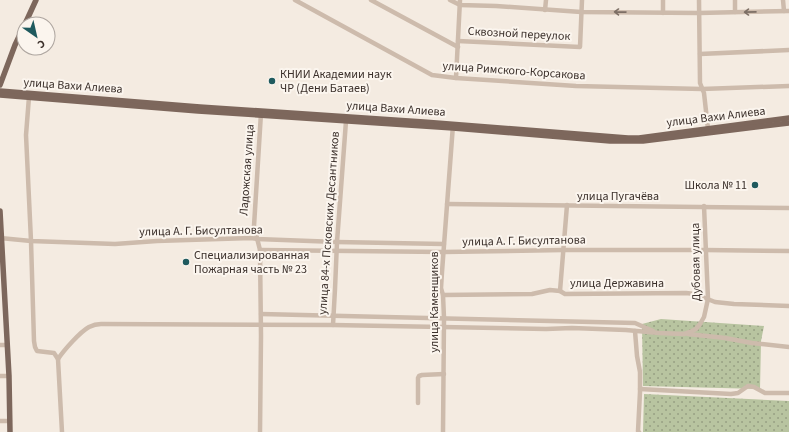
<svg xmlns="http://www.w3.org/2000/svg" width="789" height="432" font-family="'Source Sans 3',sans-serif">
  <defs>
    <pattern id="grass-dots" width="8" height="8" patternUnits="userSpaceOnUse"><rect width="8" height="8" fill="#b8c4a0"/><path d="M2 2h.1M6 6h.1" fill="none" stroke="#97a083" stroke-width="1.8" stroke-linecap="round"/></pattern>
  </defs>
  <rect width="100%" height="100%" fill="#f4ebe1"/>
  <g fill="url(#grass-dots)">
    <polygon points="661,319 764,326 761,341 760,389 643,386 642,324"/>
    <polygon points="644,394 789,401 789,432 643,432"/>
  </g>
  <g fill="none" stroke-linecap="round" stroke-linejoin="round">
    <g stroke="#cdbbac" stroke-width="4.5">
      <polyline points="295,0 432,75 456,78 576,86 702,89 789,86"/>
      <polyline points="371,0 458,47"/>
      <polyline points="450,0 460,5 496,6 581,12 699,13 789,11"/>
      <polyline points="663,0 663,13"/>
      <polyline points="699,0 700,83 704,93 708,129"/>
      <polyline points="735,0 735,12"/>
      <polyline points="783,0 784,11"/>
      <polyline points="545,10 546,0"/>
      <polyline points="458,41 580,47 582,0"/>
      <polyline points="700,54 789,50"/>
      <polyline points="456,78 460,0"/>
      <polyline points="29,97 26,135 31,241 34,341 35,347 37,351 54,353 58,359"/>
      <polyline points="447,204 789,208"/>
      <polyline points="0,238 31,241 115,244 157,241 251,238 257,239 337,242 444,244"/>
      <polyline points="260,250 443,252 563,250 705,250 789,251"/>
      <polyline points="560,291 567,205"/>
      <polyline points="443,295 532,294 550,290 560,291 565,294 686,293 695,294 715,302 734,304 789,306"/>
      <polyline points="261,314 635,323 653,331"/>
      <polyline points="333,325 335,289 337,242 346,121"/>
      <polyline points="635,331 637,356 640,372 640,392 638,431 639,432"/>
      <polyline points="688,334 725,338 752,343 789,347"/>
      <polyline points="0,345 7,345"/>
      <polyline points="0,376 9,376"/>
      <polyline points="640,389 731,394 738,393 748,386 754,387 765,393 789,393"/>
      <polyline points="418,403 418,378 419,376 422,375 444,374"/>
      <polyline points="0,421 10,421"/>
      <path d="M62,432L58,359C64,350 80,332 89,327C93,325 97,324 101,324L333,325L546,329L572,328L626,330L659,333L684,334L690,332L696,329L700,324L704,317L708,299L704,206"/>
      <polyline points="260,432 261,336 260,250 254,226 261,113"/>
      <polyline points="443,432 444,318 443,295 441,288 442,272 453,125"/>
    </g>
    <g stroke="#7d675c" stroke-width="5.5">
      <polyline points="25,24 36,0"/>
      <polyline points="0,85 15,45 24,26"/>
      <polyline points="0,91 200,107 424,122 628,138 639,138 789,118"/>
      <polyline points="0,95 198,111 453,128 610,141 643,141 789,123"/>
      <polyline points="0,211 9,376 10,432"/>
    </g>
  </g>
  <defs><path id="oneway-shaft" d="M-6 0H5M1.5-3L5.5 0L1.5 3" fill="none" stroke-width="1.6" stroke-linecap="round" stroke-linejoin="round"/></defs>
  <g stroke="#7d6f65">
    <use href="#oneway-shaft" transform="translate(620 12) rotate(-179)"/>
    <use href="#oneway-shaft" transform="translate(750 12) rotate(179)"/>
  </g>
  <g fill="#1f5a5e" stroke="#fbf5ee" stroke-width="1.5">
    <circle cx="272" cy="81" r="4"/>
    <circle cx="755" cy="185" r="4"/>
    <circle cx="186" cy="262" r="4"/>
  </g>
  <g text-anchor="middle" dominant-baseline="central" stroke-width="4" stroke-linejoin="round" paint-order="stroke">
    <g font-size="12" fill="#3b302b" stroke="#fbf5ee">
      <text transform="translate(519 34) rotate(3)">Сквозной переулок</text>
      <text transform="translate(514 71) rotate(4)">улица Римского-Корсакова</text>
      <text transform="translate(73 86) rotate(4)">улица Вахи Алиева</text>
      <text transform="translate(396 109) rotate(4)">улица Вахи Алиева</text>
      <text transform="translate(716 117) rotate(-7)">улица Вахи Алиева</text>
      <text transform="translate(247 170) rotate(-86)">Ладожская улица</text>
      <text x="618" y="196">улица Пугачёва</text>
      <text transform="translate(329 223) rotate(-86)">улица 84-х Псковских Десантников</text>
      <text transform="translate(201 231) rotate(-1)">улица А. Г. Бисултанова</text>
      <text transform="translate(524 241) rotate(-1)">улица А. Г. Бисултанова</text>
      <text transform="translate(696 262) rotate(-91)">Дубовая улица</text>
      <text x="617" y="283">улица Державина</text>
      <text transform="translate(434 302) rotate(-90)">улица Каменщиков</text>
    </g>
    <g font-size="12" fill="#3b302b" stroke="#fbf5ee" text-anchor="start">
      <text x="280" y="74">КНИИ Академии наук<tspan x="280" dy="14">ЧР (Дени Батаев)</tspan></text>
      <text x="747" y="185" text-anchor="end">Школа № 11</text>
      <text x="194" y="255">Специализированная<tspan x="194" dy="14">Пожарная часть № 23</tspan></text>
    </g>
  </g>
  <g transform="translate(36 36) rotate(146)"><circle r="19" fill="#fbf5ee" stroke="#aea6a0"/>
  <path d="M0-3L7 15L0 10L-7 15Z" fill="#1f5a5e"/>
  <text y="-6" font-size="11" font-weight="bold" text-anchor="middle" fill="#3b302b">С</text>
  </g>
</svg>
